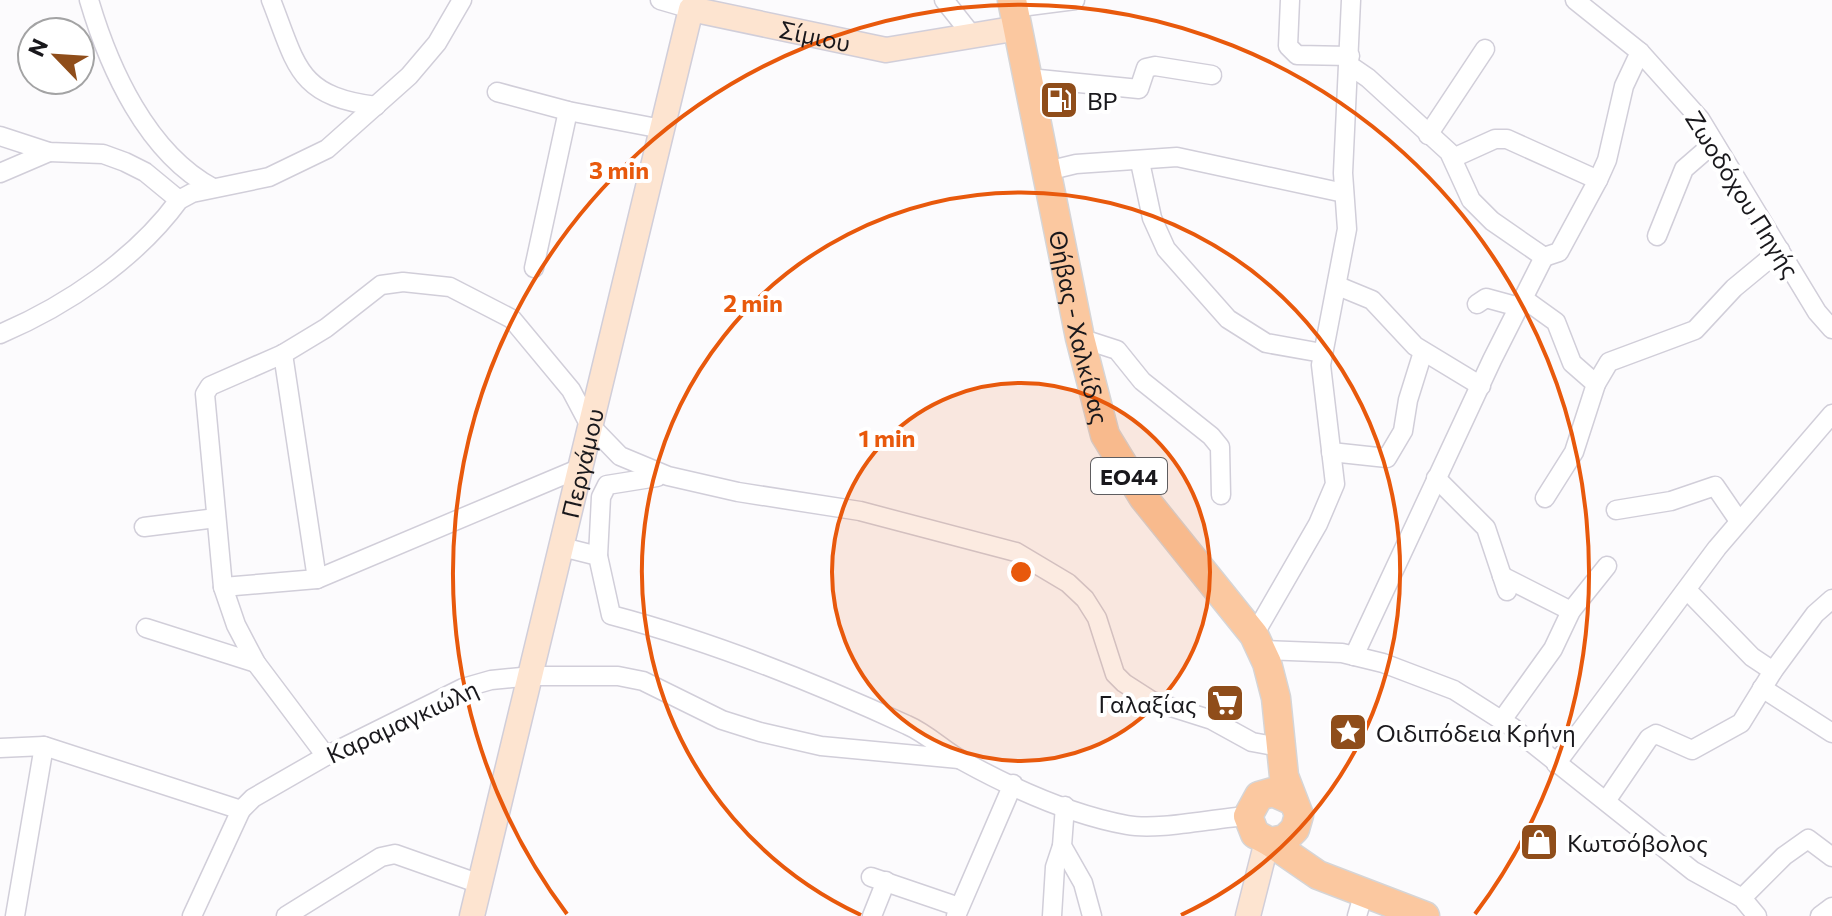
<svg xmlns="http://www.w3.org/2000/svg" width="1832" height="916" font-family="Commissioner,sans-serif">
  <rect width="100%" height="100%" fill="#fcfbfd"/>
  <g fill="none" stroke-linecap="round" stroke-linejoin="round">
    <defs>
      <g id="street">
        <path d="M89,0C109,68 147,153 213,188"/>
        <path d="M271,0C297,66 297,96 376,106"/>
        <polyline points="660,0 691,9"/>
        <polyline points="944,0 971,34"/>
        <polyline points="1290,0 1288,46 1297,55 1350,56"/>
        <polyline points="1575,0 1640,52 1700,119 1817,312 1832,329"/>
        <polyline points="1014,8 1075,0"/>
        <polyline points="1349,65 1368,78 1449,152 1471,200 1492,221 1544,257 1492,360 1354,656"/>
        <polyline points="1029,78 1139,89 1146,68 1155,66 1212,75"/>
        <polyline points="497,92 568,111 662,129"/>
        <polyline points="1428,135 1485,49"/>
        <polyline points="0,136 49,152 103,154 125,162 145,172 179,200"/>
        <polyline points="1453,158 1495,139 1507,139 1598,180"/>
        <polyline points="1140,162 1152,218 1166,249 1228,319 1266,343 1322,353"/>
        <polyline points="1047,171 1076,164 1177,157 1344,193"/>
        <polyline points="0,173 49,152"/>
        <polyline points="1657,236 1684,169 1714,143"/>
        <polyline points="1544,257 1559,252 1598,180 1607,160 1624,86 1640,52"/>
        <polyline points="534,268 568,111"/>
        <polyline points="1338,286 1372,300 1415,346 1481,386"/>
        <polyline points="1524,299 1556,322 1572,363 1596,384"/>
        <polyline points="1477,304 1486,298 1519,307"/>
        <path d="M0,334C66,306 136,259 179,200L192,193L269,177L327,149L409,76L437,43L462,0"/>
        <polyline points="1080,338 1117,350 1142,381 1211,436 1220,447 1221,495"/>
        <polyline points="283,354 317,579"/>
        <polyline points="1331,452 1387,458 1403,431 1408,400 1423,352"/>
        <polyline points="1436,478 1486,528 1507,591"/>
        <polyline points="1545,498 1574,452 1596,384 1609,362 1695,330 1734,288 1780,250"/>
        <polyline points="1616,510 1671,501 1715,486 1739,521"/>
        <polyline points="144,527 216,518"/>
        <path d="M562,547L598,556L611,615C714,642 811,681 907,725C928,734 944,751 963,761C1012,788 1072,815 1127,825C1158,831 1214,818 1248,816"/>
        <polyline points="598,556 601,497 607,485 657,477"/>
        <polyline points="1502,576 1571,611"/>
        <polyline points="223,587 317,579 578,469"/>
        <polyline points="1687,590 1752,657 1773,671"/>
        <polyline points="146,628 256,663"/>
        <polyline points="1254,635 1318,524 1335,484 1321,365 1347,229 1343,173 1351,0"/>
        <polyline points="1262,650 1342,653 1383,663 1454,690 1512,727 1693,871 1742,898 1757,916"/>
        <polyline points="1762,688 1832,733"/>
        <polyline points="1502,720 1553,649 1571,611 1607,566"/>
        <polyline points="0,748 44,746 241,810 253,798 326,756 463,688 491,680 532,676 618,676 643,681 722,720 760,732 821,746 959,759"/>
        <polyline points="326,756 256,663 236,625 223,587 205,394 210,386 283,354 326,328 381,285 403,282 450,287 512,319 571,390 589,424 620,456 668,476 738,492 860,511 1016,552 1068,583 1085,599 1097,618 1115,674 1124,683 1152,701 1212,720 1252,742 1280,747"/>
        <polyline points="1556,764 1717,548 1832,414"/>
        <polyline points="1606,801 1649,738 1656,734 1692,750 1741,723 1773,671 1815,614 1832,599"/>
        <polyline points="1065,806 1062,846 1083,883 1092,916"/>
        <polyline points="871,877 959,907"/>
        <polyline points="1742,898 1784,856 1808,839 1832,857"/>
        <polyline points="15,916 44,746"/>
        <polyline points="192,916 241,810"/>
        <polyline points="286,916 381,857 395,854 480,884"/>
        <polyline points="872,916 886,881"/>
        <polyline points="956,916 1013,784"/>
        <polyline points="1052,916 1055,867 1062,846"/>
        <polyline points="1357,916 1364,892"/>
        <polyline points="1820,916 1832,907"/>
      </g>
      <g id="secondary">
        <path id="s1" d="M472,916L691,9L886,50L1018,28"/>
        <polyline points="1248,916 1267,841"/>
      </g>
      <g id="primary">
        <path id="s2" d="M1012,0L1080,338L1105,435L1143,497L1254,635L1267,663L1276,698L1284,776L1299,815L1295,829L1285,839L1270,842L1255,834L1248,816L1259,796L1273,792L1293,801"/>
        <polyline points="1270,842 1318,875 1425,916"/>
      </g>
    </defs>
    <use href="#street" stroke="#d1ced9" stroke-width="21"/>
    <use href="#secondary" stroke="#d1ced9" stroke-width="27"/>
    <use href="#primary" stroke="#d6d5d6" stroke-width="31"/>
    <use href="#street" stroke="#fff" stroke-width="18"/>
    <use href="#secondary" stroke="#fde4d0" stroke-width="24"/>
    <use href="#primary" stroke="#fbc8a0" stroke-width="28"/>
  </g>
  <circle cx="1021" cy="572" r="189" fill="#e8590c" fill-opacity=".12"/>
  <g fill="none" stroke="#e8590c" stroke-width="4">
    <circle cx="1021" cy="572" r="189"/>
    <path d="M861 915A379 379 0 1 1 1181 915"/>
    <path d="M567 914A568 568 0 1 1 1475 914"/>
  </g>
  <defs>
    <symbol id="fuel-square" viewBox="-11 -11 22 22"><rect x="-9" y="-9" width="18" height="18" rx="4" fill="#8f4d1a" stroke="#fff"/><path d="M-5.5-6h7V0h2V4h1.3V-2.5L3-4.5l.8-.8L6-3V5H2.5V1h-1V6h-7ZM-4.2-4.7v3.2H.2V-4.7Z" fill="#fff"/></symbol>
    <symbol id="supermarket-square" viewBox="-11 -11 22 22"><rect x="-9" y="-9" width="18" height="18" rx="4" fill="#8f4d1a" stroke="#fff"/><path d="M-6-5.5h2.5l.6 2H6L4.5 2H-2.5L-4.4-4H-6ZM-1.5 3.2a1.3 1.3 0 1 0 .1 0ZM3 3.2a1.3 1.3 0 1 0 .1 0Z" fill="#fff"/></symbol>
    <symbol id="sight-square" viewBox="-11 -11 22 22"><rect x="-9" y="-9" width="18" height="18" rx="4" fill="#8f4d1a" stroke="#fff"/><path d="M0-6L1.8-2.2L6-1.7L2.9 1.2L3.7 5.4L0 3.3L-3.7 5.4L-2.9 1.2L-6-1.7L-1.8-2.2Z" fill="#fff"/></symbol>
    <symbol id="shop-square" viewBox="-11 -11 22 22"><rect x="-9" y="-9" width="18" height="18" rx="4" fill="#8f4d1a" stroke="#fff"/><path d="M-5-2.5h2.3a2.7 3.5 0 0 1 5.4 0H5L5.5 6h-11ZM-1.5-2.5h3a1.5 2.3 0 0 0-3 0Z" fill="#fff"/></symbol>
  </defs>
  <g fill-rule="evenodd">
    <use href="#fuel-square" x="1037" y="78" width="44" height="44"/>
    <use href="#supermarket-square" x="1203" y="681" width="44" height="44"/>
    <use href="#sight-square" x="1326" y="710" width="44" height="44"/>
    <use href="#shop-square" x="1517" y="820" width="44" height="44"/>
  </g>
  <g text-anchor="middle" dominant-baseline="central" stroke-width="8" stroke-linejoin="round" paint-order="stroke">
    <rect fill="#fff" stroke="#5e5d60" stroke-width="2" x="1091" y="458" width="76" height="36" rx="6"/>
    <g font-size="22" font-weight="bold" fill="#19181c">
      <text x="1129" y="476">ΕΟ44</text>
    </g>
    <g font-size="24" fill="#19181c" stroke="#fff">
      <text stroke="none"><textPath href="#s1" startOffset="1060">Σίμιου</textPath></text>
      <text transform="translate(1743 194) rotate(58)">Ζωοδόχου Πηγής</text>
      <text stroke="none"><textPath href="#s2" startOffset="334">Θήβας - Χαλκίδας</textPath></text>
      <text stroke="none"><textPath href="#s1" startOffset="466">Περγάμου</textPath></text>
      <text transform="translate(402 721) rotate(-25)">Καραμαγκιώλη</text>
    </g>
    <g font-size="24" fill="#19181c" stroke="#fff" text-anchor="start">
      <text x="1087" y="100">BP</text>
      <text x="1197" y="703" text-anchor="end">Γαλαξίας</text>
      <text x="1376" y="732">Οιδιπόδεια Κρήνη</text>
      <text x="1567" y="842">Κωτσόβολος</text>
    </g>
  </g>
  <circle cx="1021" cy="572" r="12" fill="#e8590c" stroke="#fff" stroke-width="4"/>
  <g font-size="24" text-anchor="middle" font-weight="bold" fill="#e8590c" stroke="#fff" stroke-width="8" stroke-linejoin="round" paint-order="stroke">
    <text x="619" y="179">3 min</text>
    <text x="753" y="312">2 min</text>
    <text x="887" y="447">1 min</text>
  </g>
  <g transform="translate(56 56) rotate(295)"><circle r="38" fill="#ffffff" stroke="#a3a3a4" stroke-width="2"/>
  <path d="M0-6L14 30L0 20L-14 30Z" fill="#8f4d1a"/>
  <text y="-12" font-size="22" font-weight="bold" text-anchor="middle" fill="#19181c">N</text>
  </g>
</svg>
